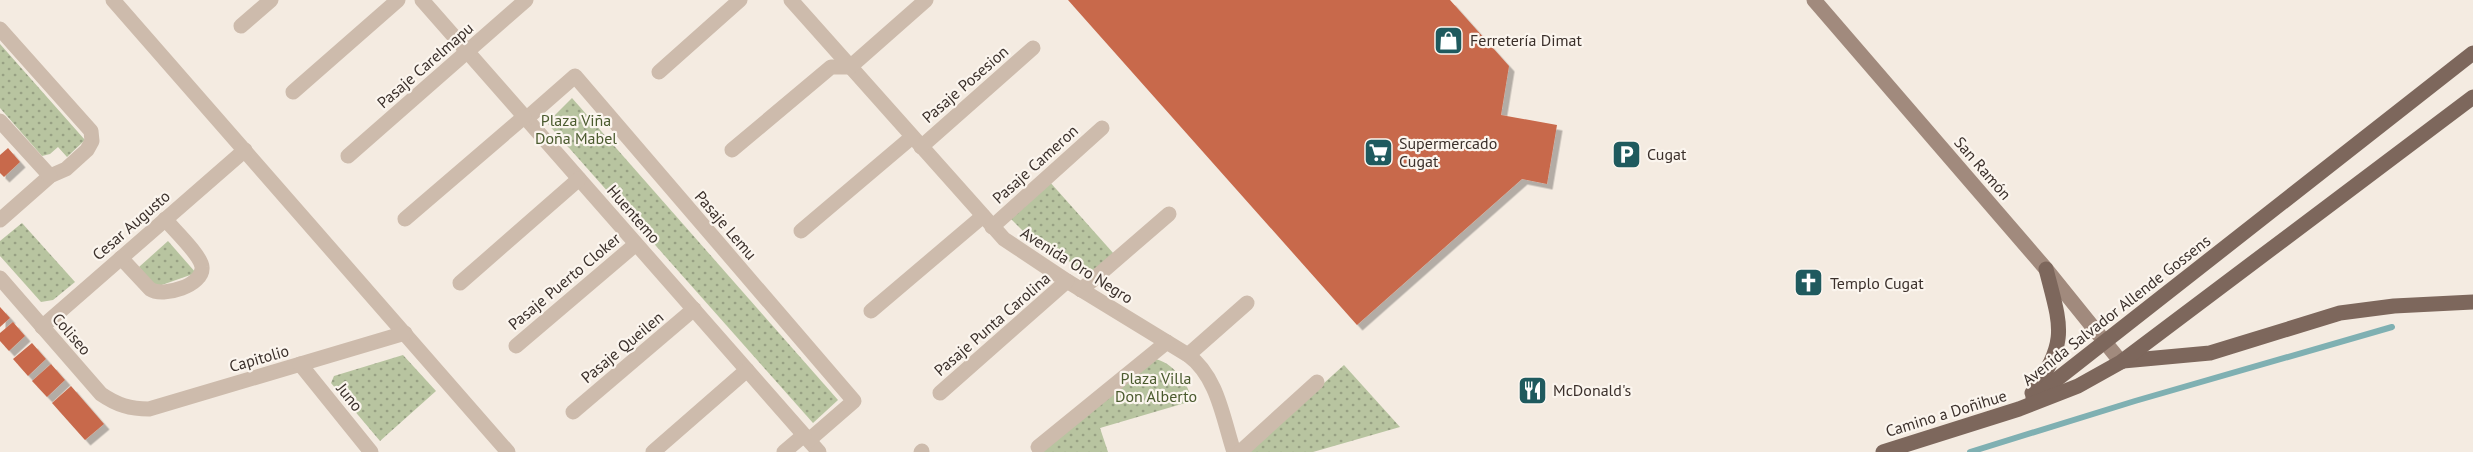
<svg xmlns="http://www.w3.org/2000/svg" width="2473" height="452" font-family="'PT Sans',sans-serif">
  <defs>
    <pattern id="park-dots" width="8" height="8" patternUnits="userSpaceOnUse" patternTransform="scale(1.5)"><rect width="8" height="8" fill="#b8c4a0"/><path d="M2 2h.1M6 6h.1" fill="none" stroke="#97a083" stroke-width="1.8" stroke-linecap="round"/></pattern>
    <filter id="shadow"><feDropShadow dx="5.5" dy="5.5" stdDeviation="0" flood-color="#0004"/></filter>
  </defs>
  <rect width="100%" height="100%" fill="#f4ebe1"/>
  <g fill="url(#park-dots)">
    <polygon points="0,44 85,140 67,157 58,147 50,154 42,156 0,108"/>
    <polygon points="572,98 838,400 813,423 547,123"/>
    <polygon points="1049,181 1114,254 1090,275 1024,232 1009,217"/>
    <polygon points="22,223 75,282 53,300 41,302 0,256 0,241"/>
    <polygon points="168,241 196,273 156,287 139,267"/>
    <polygon points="403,355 436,391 380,441 331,383 334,376"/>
    <path d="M1154,359C1172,361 1189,384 1192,401L1100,428L1108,452H1042Z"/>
    <polygon points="1344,365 1400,427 1313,452 1248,452"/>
  </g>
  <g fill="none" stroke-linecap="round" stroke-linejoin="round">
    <polyline stroke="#7fb0b2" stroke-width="6" points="1970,452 2135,401 2392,327"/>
  </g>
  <g fill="#c8694b" filter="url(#shadow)">
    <polygon points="1068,0 1450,0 1509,66 1501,115 1557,125 1547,184 1522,179 1357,325"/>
    <polygon points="8,148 20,162 4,177 0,173 0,155"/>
    <polygon points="0,307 10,318 0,327"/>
    <polygon points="13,322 25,336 9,351 0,341 0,333"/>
    <polygon points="32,343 46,359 28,376 13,359"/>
    <polygon points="51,364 65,380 47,397 32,381"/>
    <polygon points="71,386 104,424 85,440 52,403"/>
  </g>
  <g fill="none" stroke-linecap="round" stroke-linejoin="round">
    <g stroke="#cdbbac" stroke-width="15">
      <polyline points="113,0 508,452"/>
      <polyline points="422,0 819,452"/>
      <path d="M791,0L1004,239L1067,281L1188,355C1218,377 1223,419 1234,452"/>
      <polyline points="241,26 271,0"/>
      <polyline points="0,29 91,131 92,141 87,150 66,169 50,176 0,220"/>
      <polyline points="659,72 740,0"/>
      <polyline points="293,92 398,0"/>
      <polyline points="526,119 575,76 854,401 809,440"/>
      <polyline points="0,121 50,176"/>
      <polyline points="921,147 1033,48"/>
      <polyline points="732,150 831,67 850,67 926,0"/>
      <polyline points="348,156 526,0"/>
      <polyline points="405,219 524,117"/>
      <polyline points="992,227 1102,128"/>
      <polyline points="801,231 912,137"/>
      <path d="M121,258L150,289C163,298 204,285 202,267C201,255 173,229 165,219"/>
      <path d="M0,278L101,394C117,405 130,409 149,409L405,333"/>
      <polyline points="460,283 579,179"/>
      <polyline points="1081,290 1169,214"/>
      <polyline points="871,311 983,216"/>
      <polyline points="42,327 245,150"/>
      <polyline points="516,346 636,244"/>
      <polyline points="1188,355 1247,303"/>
      <polyline points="300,364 371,452"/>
      <polyline points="940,393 1067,281"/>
      <polyline points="573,412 694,309"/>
      <polyline points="1038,447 1167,342"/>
      <polyline points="653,452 747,370"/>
      <polyline points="784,452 804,435"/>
      <polyline points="921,452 922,451"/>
      <polyline points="1240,452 1317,382"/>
    </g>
    <polyline stroke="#a18a7d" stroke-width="15" points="1814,0 2046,269 2121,362"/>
    <g stroke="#7d675c" stroke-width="15">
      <polyline points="2123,361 2210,353 2340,313 2394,306 2473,302"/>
      <path d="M2032,393C2069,340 2061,328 2046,269"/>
      <polyline points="2033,398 2473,53"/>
      <polyline points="1883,452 2019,409 2078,386 2121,362 2473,97"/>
    </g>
  </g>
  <defs>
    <symbol id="shop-square" viewBox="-11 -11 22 22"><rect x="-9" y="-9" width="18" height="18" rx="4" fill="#1f5a5e" stroke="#fbf5ee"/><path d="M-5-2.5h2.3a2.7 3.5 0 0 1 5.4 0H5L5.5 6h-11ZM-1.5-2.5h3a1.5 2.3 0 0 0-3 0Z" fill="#fff"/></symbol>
    <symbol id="supermarket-square" viewBox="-11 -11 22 22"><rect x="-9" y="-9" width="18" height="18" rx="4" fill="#1f5a5e" stroke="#fbf5ee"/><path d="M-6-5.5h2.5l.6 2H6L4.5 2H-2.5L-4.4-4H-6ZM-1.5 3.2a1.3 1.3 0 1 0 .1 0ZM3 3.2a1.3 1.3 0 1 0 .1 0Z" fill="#fff"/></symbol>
    <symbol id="parking-square" viewBox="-11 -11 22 22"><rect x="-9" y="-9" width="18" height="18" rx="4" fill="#1f5a5e" stroke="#fbf5ee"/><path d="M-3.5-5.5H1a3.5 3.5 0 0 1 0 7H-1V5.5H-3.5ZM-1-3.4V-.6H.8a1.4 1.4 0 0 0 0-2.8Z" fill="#fff"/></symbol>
    <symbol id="church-square" viewBox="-11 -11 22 22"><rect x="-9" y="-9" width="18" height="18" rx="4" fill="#1f5a5e" stroke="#fbf5ee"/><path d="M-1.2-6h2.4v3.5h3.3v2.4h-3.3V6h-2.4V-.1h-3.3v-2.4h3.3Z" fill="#fff"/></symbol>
    <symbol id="restaurant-square" viewBox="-11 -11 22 22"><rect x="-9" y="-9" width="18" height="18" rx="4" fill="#1f5a5e" stroke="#fbf5ee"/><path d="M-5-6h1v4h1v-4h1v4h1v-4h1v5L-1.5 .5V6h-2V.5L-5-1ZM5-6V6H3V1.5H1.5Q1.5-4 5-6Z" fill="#fff"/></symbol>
  </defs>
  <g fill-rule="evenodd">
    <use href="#shop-square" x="1432" y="24" width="33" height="33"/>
    <use href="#supermarket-square" x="1362" y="136" width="33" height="33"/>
    <use href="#parking-square" x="1610" y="138" width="33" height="33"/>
    <use href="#church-square" x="1792" y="266" width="33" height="33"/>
    <use href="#restaurant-square" x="1516" y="374" width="33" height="33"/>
  </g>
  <g text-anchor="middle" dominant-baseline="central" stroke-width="4.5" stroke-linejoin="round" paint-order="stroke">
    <g font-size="16" fill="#3b302b" stroke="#fbf5ee" text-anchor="start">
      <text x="1470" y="40">Ferretería Dimat</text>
      <text x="1399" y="143">Supermercado<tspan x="1399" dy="18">Cugat</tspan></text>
      <text x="1647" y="154">Cugat</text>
      <text x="1830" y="283">Templo Cugat</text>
      <text x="1553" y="390">McDonald's</text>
    </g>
    <g font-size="16" fill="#3b302b" stroke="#fbf5ee">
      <text transform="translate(425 65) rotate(-41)">Pasaje Carelmapu</text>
      <text transform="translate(965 84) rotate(-41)">Pasaje Posesion</text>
      <text transform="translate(1035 164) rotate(-42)">Pasaje Cameron</text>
      <text transform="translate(1983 168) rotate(49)">San Ramón</text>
      <text transform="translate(634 214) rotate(49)">Huentemo</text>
      <text transform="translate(131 225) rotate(-41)">Cesar Augusto</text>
      <text transform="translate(726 225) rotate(49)">Pasaje Lemu</text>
      <text transform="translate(1077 265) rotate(32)">Avenida Oro Negro</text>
      <text transform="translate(564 281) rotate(-40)">Pasaje Puerto Cloker</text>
      <text transform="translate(2116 310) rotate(-38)">Avenida Salvador Allende Gossens</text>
      <text transform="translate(992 324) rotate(-41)">Pasaje Punta Carolina</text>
      <text transform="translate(72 334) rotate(49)">Coliseo</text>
      <text transform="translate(622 347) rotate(-40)">Pasaje Queilen</text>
      <text transform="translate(259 358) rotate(-16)">Capitolio</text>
      <text transform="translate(350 397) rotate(51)">Juno</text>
      <text transform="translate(1946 413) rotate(-17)">Camino a Doñihue</text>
    </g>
    <g font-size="16" fill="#4a5a2e" stroke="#fbf5ee">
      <text x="576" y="120">Plaza Viña<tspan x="576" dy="18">Doña Mabel</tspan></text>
      <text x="1156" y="378">Plaza Villa<tspan x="1156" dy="18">Don Alberto</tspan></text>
    </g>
  </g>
</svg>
